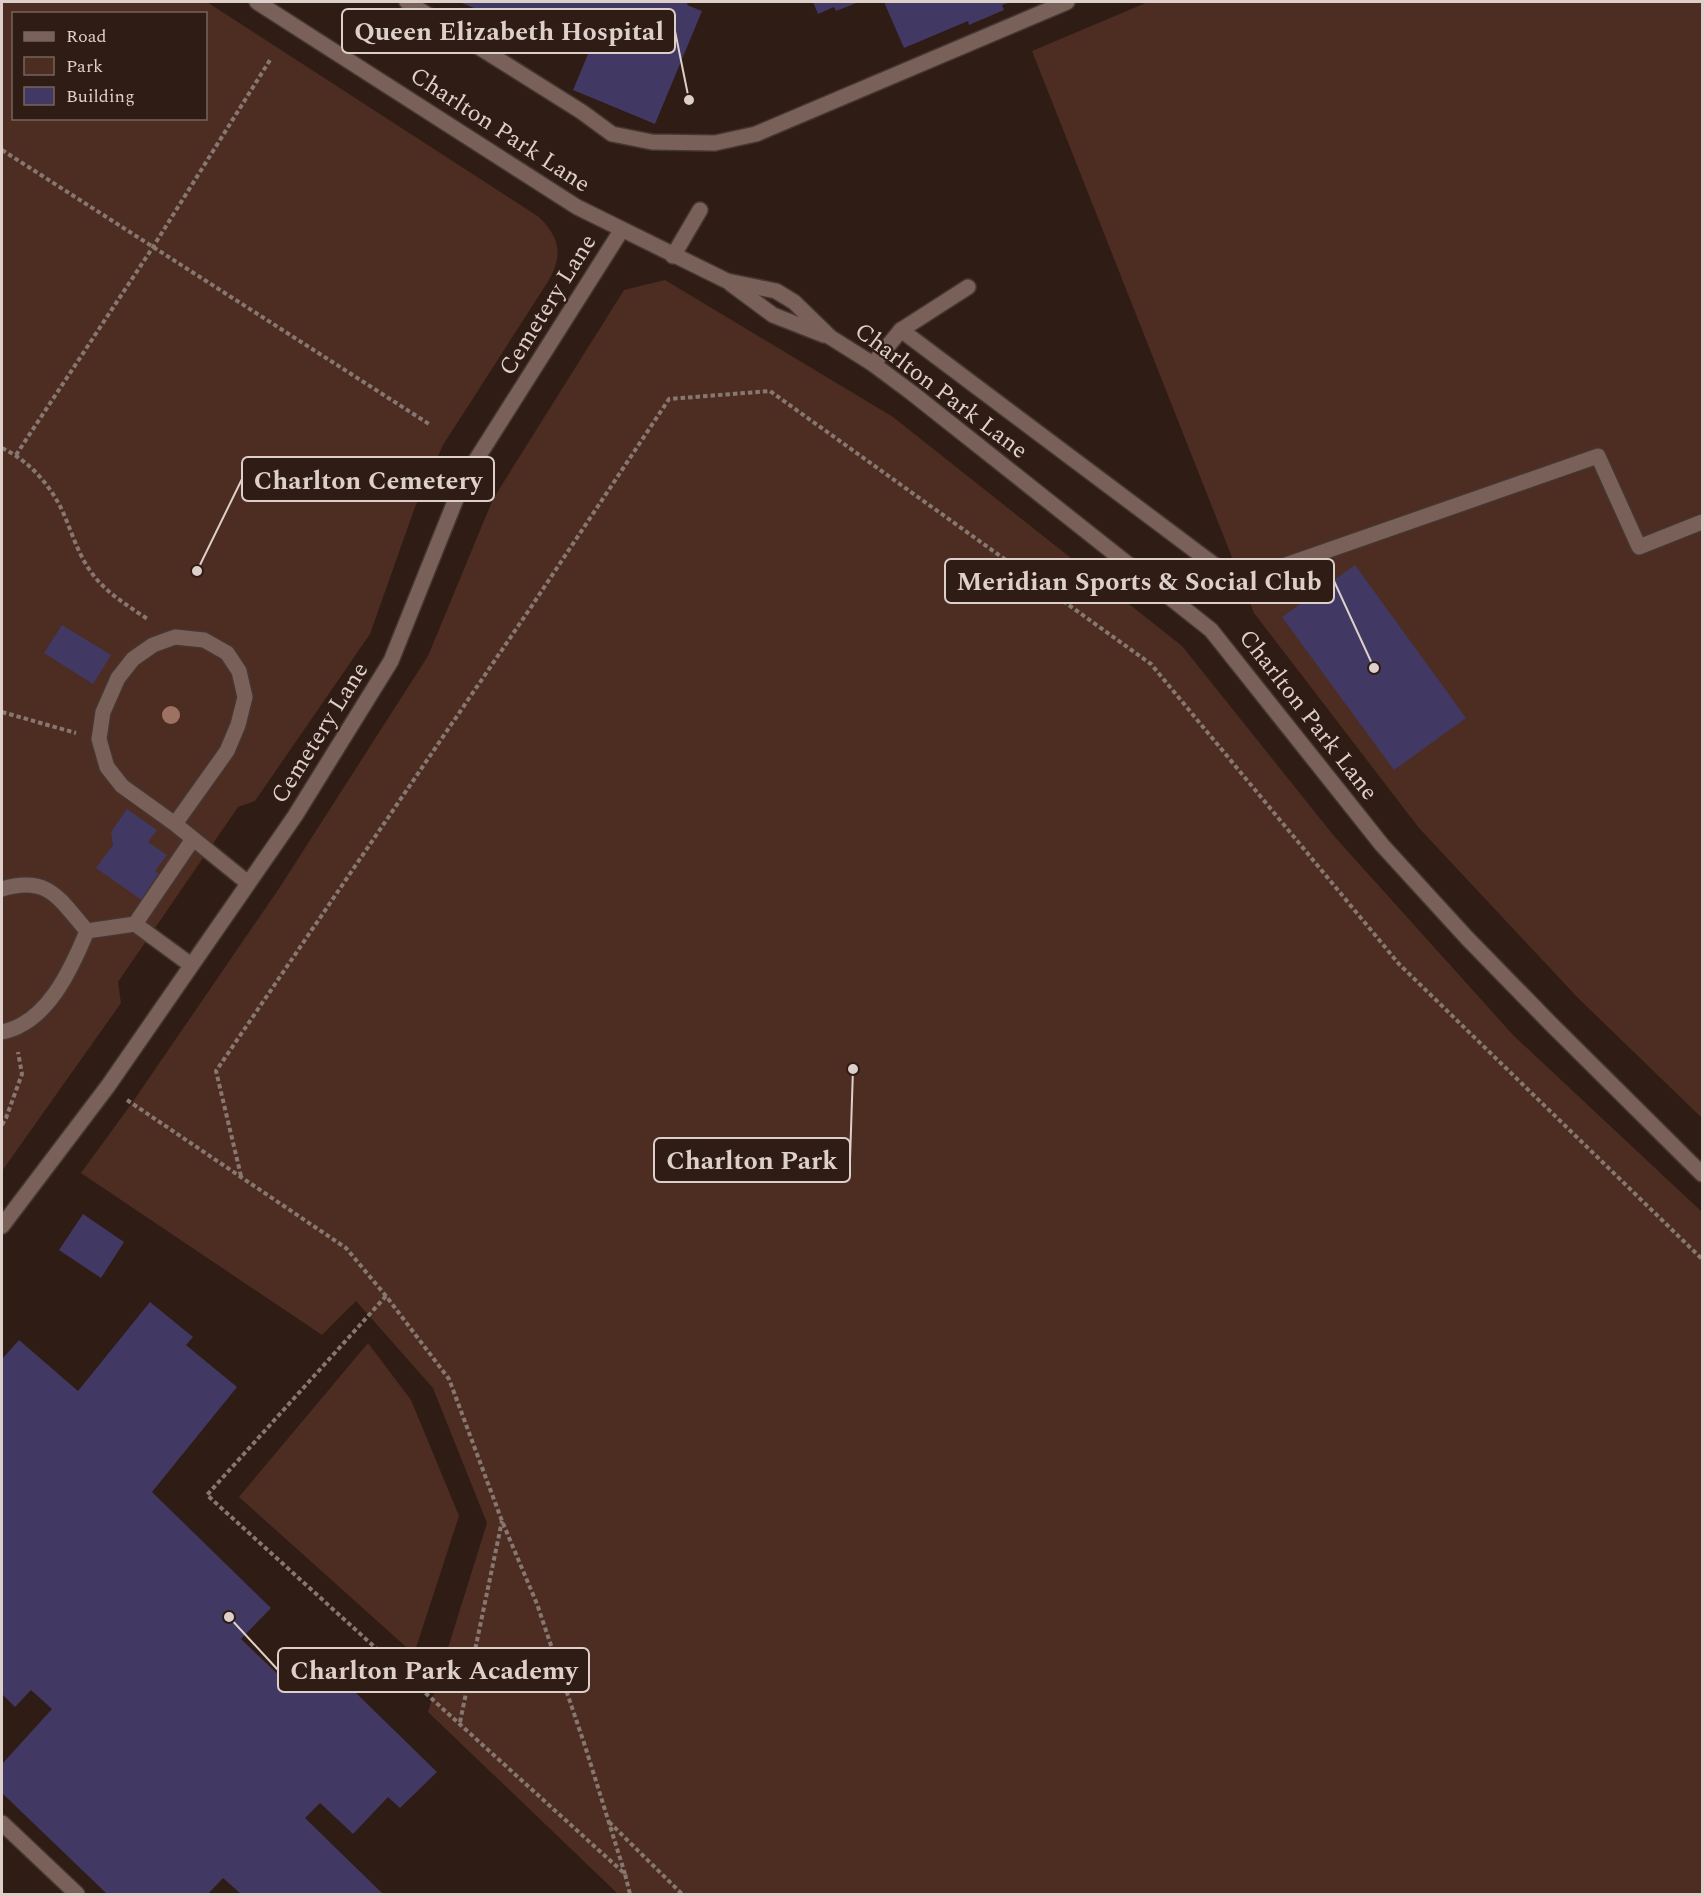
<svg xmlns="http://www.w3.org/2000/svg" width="1704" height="1896" font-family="Spectral,serif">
  <rect width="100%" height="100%" fill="#2f1c15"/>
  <g fill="#4d2d22" fill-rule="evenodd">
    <path d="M2,2H207L539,217C560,238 563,254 549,280L443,445L415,507L370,634L255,801L238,807L118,982L121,1003L2,1171ZM14,14H206V118H14Z"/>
    <polygon points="1148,2 1702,2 1702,1118 1578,998 1419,828 1254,613 1032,51"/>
    <polygon points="665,280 893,417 1182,646 1334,836 1514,1036 1702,1212 1702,1894 616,1894 617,1893 428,1712 487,1523 433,1388 356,1301 322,1335 81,1173 132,1103 280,887 428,656 493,499 624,290"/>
    <polygon points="368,1343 411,1400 459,1516 414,1654 239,1497"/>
  </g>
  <g fill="#413863">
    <polygon points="459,2 688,2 687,5 702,11 655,124 573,90 588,54"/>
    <polygon points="813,2 859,2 836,11 834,7 818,14"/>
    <polygon points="884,2 1011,2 1002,5 1004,10 969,25 968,21 904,48"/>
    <polygon points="1355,565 1466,718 1394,770 1282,617"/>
    <polygon points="62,625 111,655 93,684 44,653"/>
    <polygon points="127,809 157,830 148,842 167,855 155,871 161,875 143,901 96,868 113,845 111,832"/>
    <polygon points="83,1214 124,1242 101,1278 59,1250"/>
    <polygon points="150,1302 193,1337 186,1345 237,1387 152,1492 271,1608 241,1639 285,1681 314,1652 437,1772 400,1808 388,1797 353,1834 320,1803 305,1818 383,1894 241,1894 223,1878 208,1894 107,1894 2,1793 2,1764 52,1709 31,1690 15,1707 2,1694 2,1359 19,1340 78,1391"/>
  </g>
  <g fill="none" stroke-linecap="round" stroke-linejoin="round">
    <defs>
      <g id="service">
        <polyline points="407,2 582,112 612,134 652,142 715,143 756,134 1067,2"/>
        <polyline points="673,256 700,210"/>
        <polyline points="901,330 1237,582 1598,456 1639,547 1702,522"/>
        <polyline points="873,364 901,330 968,287"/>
        <polyline points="175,824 227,751 238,725 245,697 239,671 227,653 204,640 175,637 153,645 133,659 118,678 103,712 99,739 107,767 122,786 175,824 248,883"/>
        <path d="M2,889C49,875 59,899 87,931C71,970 47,1023 2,1032"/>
        <polyline points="135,924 193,839"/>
        <polyline points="87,931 135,924 191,965"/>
        <polyline points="2,1823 77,1894"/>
      </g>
      <g id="tertiary">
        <polyline points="257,2 577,207 727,281 776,291 794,302 830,337 873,364 912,393 1211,630 1382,845 1467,938 1551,1024 1702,1174"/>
        <polyline points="731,284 773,315 824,335"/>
        <polyline points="2,1226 108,1086 295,816 391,661 464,479 621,231"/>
      </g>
    </defs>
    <use href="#service" stroke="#463632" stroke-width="18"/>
    <use href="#tertiary" stroke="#463632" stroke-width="18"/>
    <g stroke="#877771" stroke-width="4" stroke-dasharray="4.5 3" stroke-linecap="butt">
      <polyline points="2,150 429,424"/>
      <path d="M2,448C26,459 47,481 60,506C70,526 76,550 89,569C104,592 127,605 149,620"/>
      <polyline points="16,455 153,247 270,60"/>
      <polyline points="2,712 76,733"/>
      <polyline points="127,1100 346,1248 386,1296 449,1379 502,1521 537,1604 585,1746 625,1874"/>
      <polyline points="2,1125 6,1118 22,1074 18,1052"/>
      <polyline points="241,1176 216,1071 527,613 669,399 770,391 1151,664 1399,964 1702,1259"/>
      <polyline points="386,1296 207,1495 625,1874 630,1894"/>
      <polyline points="460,1722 502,1521"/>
      <polyline points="609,1822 682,1894"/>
    </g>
    <use href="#service" stroke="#796159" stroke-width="15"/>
    <use href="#tertiary" stroke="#796159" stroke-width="15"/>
  </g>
  <circle fill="#9e7262" cx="171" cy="715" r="9"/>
  <g text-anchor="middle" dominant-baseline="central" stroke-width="4.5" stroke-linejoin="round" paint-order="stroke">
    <g font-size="24" fill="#ddcfca" stroke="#2f1c15">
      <text transform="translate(500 130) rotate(33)">Charlton Park Lane</text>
      <text transform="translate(548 305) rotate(-58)">Cemetery Lane</text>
      <text transform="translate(941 391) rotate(37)">Charlton Park Lane</text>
      <text transform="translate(1308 715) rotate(52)">Charlton Park Lane</text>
      <text transform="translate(320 733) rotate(-58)">Cemetery Lane</text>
    </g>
  </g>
  <path fill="none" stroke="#ddcfca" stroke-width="2" d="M689 100L675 31M197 571L242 479M1374 668L1334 581M853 1069L850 1160M229 1617L278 1670"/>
  <g fill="#ddcfca" stroke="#2f1c15" stroke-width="2">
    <circle cx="689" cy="100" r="6"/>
    <circle cx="197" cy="571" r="6"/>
    <circle cx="1374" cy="668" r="6"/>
    <circle cx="853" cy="1069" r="6"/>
    <circle cx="229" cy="1617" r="6"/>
  </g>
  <g fill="#2f1c15" stroke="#ddcfca" stroke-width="2">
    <rect x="342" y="9" width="333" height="44" rx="6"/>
    <rect x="242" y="457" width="252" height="44" rx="6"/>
    <rect x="945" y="559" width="389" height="44" rx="6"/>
    <rect x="654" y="1138" width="196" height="44" rx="6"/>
    <rect x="278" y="1648" width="311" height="44" rx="6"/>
  </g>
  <g font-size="26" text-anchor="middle" font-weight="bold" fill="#ddcfca">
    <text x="509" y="40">Queen Elizabeth Hospital</text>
    <text x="368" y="489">Charlton Cemetery</text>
    <text x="1139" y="590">Meridian Sports &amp; Social Club</text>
    <text x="752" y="1169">Charlton Park</text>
    <text x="434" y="1679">Charlton Park Academy</text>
  </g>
  <rect width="1704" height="1896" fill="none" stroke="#ddcfca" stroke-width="6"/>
  <rect x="12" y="12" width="195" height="108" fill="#2f1c15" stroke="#75645d" stroke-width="1.5"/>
  <rect x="24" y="32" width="30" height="9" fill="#796159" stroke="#75645d" stroke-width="1.5"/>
  <text x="66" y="42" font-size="18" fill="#ddcfca">Road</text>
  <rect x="24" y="57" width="30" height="18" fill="#4d2d22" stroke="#75645d" stroke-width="1.5"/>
  <text x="66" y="72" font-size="18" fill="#ddcfca">Park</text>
  <rect x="24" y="87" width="30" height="18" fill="#413863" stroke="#75645d" stroke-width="1.5"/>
  <text x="66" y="102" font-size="18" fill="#ddcfca">Building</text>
</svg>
